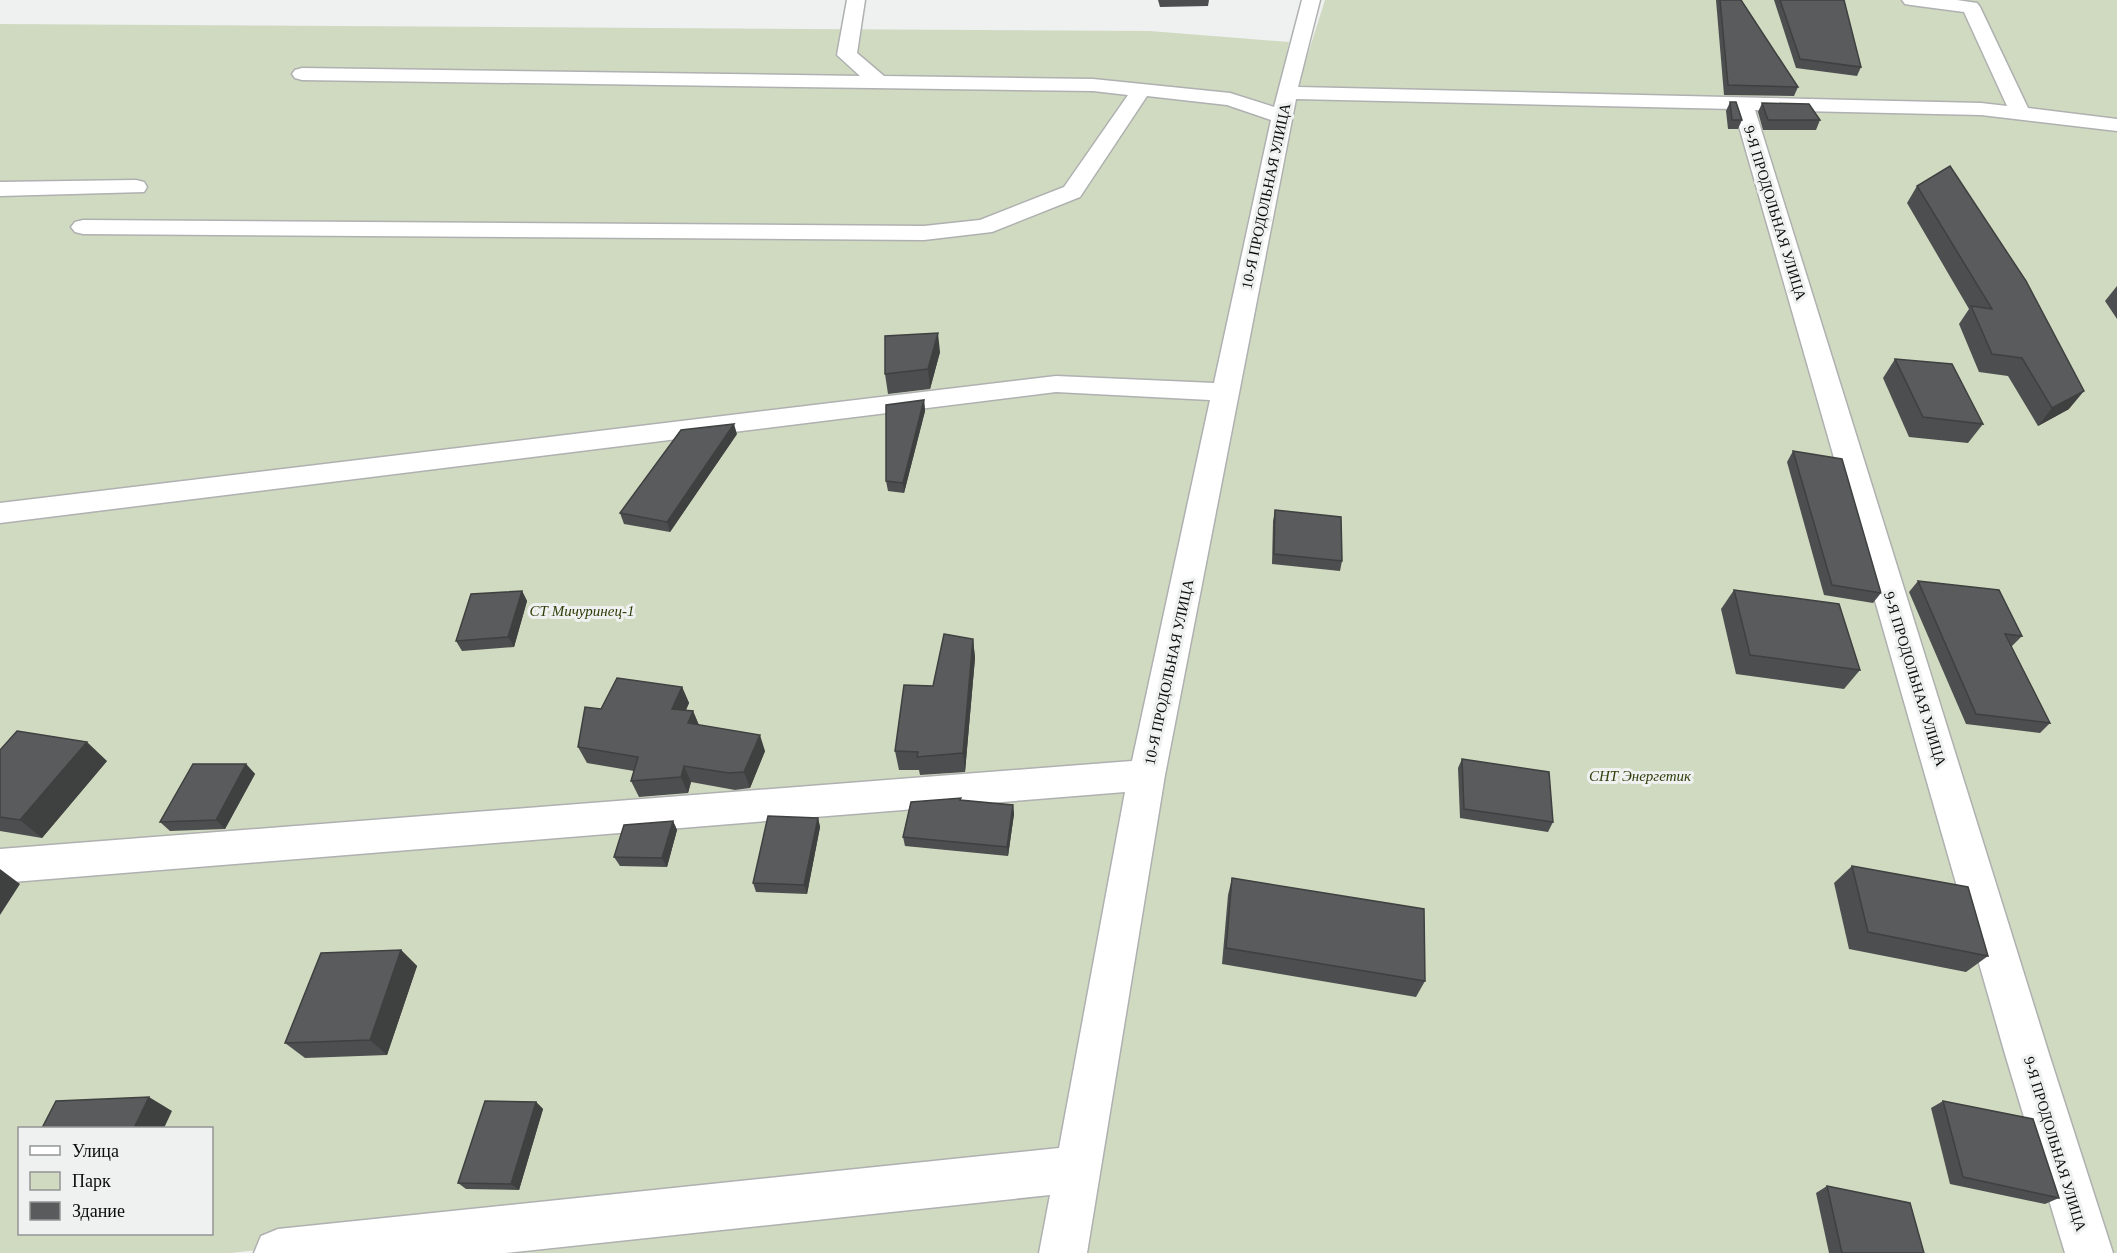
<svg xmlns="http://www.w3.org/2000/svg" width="2117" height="1253" font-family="Georgia,serif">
  <rect width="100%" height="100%" fill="#eff0f0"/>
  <g fill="#d0dac1" fill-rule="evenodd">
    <polygon points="1325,0 2117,0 2117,1253 422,1253 1066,1184 1300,79"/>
    <path d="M0,24L1150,31L1289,42L1063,1162L230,1253H0ZM20,1128H212V1234H20Z"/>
  </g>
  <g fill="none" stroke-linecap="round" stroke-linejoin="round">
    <defs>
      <g id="minor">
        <polygon points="847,0 865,0 857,53 884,76 1093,79 1230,93 1274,107 1302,0 1320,0 1298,87 1981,103 2007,106 1964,12 1911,5 1905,4 1902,0 1957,0 1977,3 1980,7 2028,108 2117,119 2117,131 1981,115 1755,110 2049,1054 2113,1253 2065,1253 2005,1054 1734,109 1296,99 1165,775 1087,1253 1039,1253 1050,1195 505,1253 254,1253 261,1236 278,1229 1059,1148 1125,792 0,883 0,849 1132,761 1210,400 1056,392 0,523 0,503 1056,376 1214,383 1271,120 1227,105 1147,96 1080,197 992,232 924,240 83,234 75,232 71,227 75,222 83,220 924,226 980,220 1064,187 1128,95 1093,91 302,80 295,78 292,74 295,70 302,68 860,76 837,55"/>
        <polygon points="136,180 144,182 147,187 144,192 0,196 0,182"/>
      </g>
    </defs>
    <use href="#minor" stroke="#afb0b0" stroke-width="3"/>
    <use href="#minor" fill="#fff" fill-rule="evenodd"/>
  </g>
  <g fill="#4d4e4f">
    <polygon points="1158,0 1209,0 1208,6 1160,7"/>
    <polygon points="1716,0 1741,0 1798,87 1794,96 1724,95"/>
    <polygon points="1774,0 1844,0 1861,67 1857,76 1796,68"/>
    <polygon points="1730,102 1742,120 1738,129 1728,129 1726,111"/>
    <polygon points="1762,103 1820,120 1816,130 1763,130 1758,112"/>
    <polygon points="1917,186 2069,409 2038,426 2008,376 1979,372 1959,324 1969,309 1907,203"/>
    <polygon points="2117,286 2117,319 2105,301"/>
    <polygon points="940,352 930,389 888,394 885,374"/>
    <polygon points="1895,359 1983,424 1968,443 1909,437 1883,378"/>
    <polygon points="924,400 925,411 904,493 888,491 886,481"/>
    <polygon points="737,434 670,532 624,524 620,513"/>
    <polygon points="1793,451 1881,593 1873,603 1824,595 1787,462"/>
    <polygon points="1275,510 1342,561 1340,571 1272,564 1273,521"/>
    <polygon points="1918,581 2022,636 2012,646 2011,646 2050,723 2040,733 1966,724 1909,592"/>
    <polygon points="1734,590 1860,670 1844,689 1736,674 1721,609"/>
    <polygon points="522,591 527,601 514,647 462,651 456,641"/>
    <polygon points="973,639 975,658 965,772 920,775 919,770 899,770 895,751 933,686"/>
    <polygon points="682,687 689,703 686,710 693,711 699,725 765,751 750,788 735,790 691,782 688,793 639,797 631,781 634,771 587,763 578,747 601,709"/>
    <polygon points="0,750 107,761 42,838 0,831"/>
    <polygon points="1462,759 1553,822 1548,832 1460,818 1458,768"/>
    <polygon points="246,764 255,774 225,829 170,831 160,822"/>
    <polygon points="961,800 1013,805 1014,814 1008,856 905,846 903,837"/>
    <polygon points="818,818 820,827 807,894 756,892 753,883"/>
    <polygon points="673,821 677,830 667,867 620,866 614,857"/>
    <polygon points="1852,866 1988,956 1966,972 1849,949 1834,883"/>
    <polygon points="1232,878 1425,981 1416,997 1222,964 1228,895"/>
    <polygon points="401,950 417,966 387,1055 305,1058 285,1043"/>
    <polygon points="1943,1101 2059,1198 2045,1204 1950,1184 1931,1108"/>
    <polygon points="536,1102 543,1109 519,1190 466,1189 458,1183"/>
    <polygon points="1827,1186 1924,1253 1829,1253 1816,1193"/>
  </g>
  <g fill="#3f4040">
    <polygon points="938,333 940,352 930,389 928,369"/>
    <polygon points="2084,391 2069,409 2038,426 2052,408"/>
    <polygon points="924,400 925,411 904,493 903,483"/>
    <polygon points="734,424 737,434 670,532 667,522"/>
    <polygon points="522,591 527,601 514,647 508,637"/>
    <polygon points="973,639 975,658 965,772 963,753"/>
    <polygon points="682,687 689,703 679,725 672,709"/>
    <polygon points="693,711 700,728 688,723"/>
    <polygon points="760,735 765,751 750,788 744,772"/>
    <polygon points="87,742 107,761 42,838 20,820"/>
    <polygon points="246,764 255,774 225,829 216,820"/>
    <polygon points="684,766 691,782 688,793 681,777"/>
    <polygon points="1013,805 1014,814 1008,856 1007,847"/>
    <polygon points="818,818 820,827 807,894 804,885"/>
    <polygon points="673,821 677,830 667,867 662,858"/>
    <polygon points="0,869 20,884 0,915"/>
    <polygon points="401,950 417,966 387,1055 370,1040"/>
    <polygon points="149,1097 172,1111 164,1128 134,1128"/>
    <polygon points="536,1102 543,1109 519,1190 511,1184"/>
  </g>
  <g fill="#5a5b5c" stroke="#3f4040" stroke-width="1.5">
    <polygon points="1720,0 1741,0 1798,87 1728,85"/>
    <polygon points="1780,0 1844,0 1861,67 1800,59"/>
    <polygon points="1730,102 1736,102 1742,120 1732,120"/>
    <polygon points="1762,103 1809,104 1820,120 1768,120"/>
    <polygon points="1950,166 2026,281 2084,391 2052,408 2022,358 1992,354 1971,306 1992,309 1917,186"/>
    <polygon points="938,333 928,369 885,374 885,336"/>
    <polygon points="1895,359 1952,364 1983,424 1923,417"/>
    <polygon points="924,400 903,483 886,481 886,405"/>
    <polygon points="734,424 667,522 620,513 681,430"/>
    <polygon points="1793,451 1842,459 1881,593 1832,585"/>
    <polygon points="1275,510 1341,517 1342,561 1274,554"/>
    <polygon points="1918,581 1999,590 2022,636 2005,634 2050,723 1976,714"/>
    <polygon points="1734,590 1839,604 1860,670 1750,655"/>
    <polygon points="522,591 508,637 456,641 471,594"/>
    <polygon points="944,634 973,639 963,753 917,757 918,752 895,751 904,685 933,686"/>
    <polygon points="617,678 682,687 672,709 693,711 688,723 760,735 744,772 729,773 684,766 681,777 631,781 638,757 578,747 585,707 601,709"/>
    <polygon points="17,731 87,742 20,820 0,817 0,750"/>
    <polygon points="1462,759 1549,772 1553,822 1464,809"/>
    <polygon points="193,764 246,764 216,820 160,822"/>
    <polygon points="961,798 960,800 1013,805 1007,847 903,837 911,802"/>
    <polygon points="768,816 818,818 804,885 753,883"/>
    <polygon points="673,821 662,858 614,857 624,825"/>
    <polygon points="1852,866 1968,887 1988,956 1868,932"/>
    <polygon points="1232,878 1424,909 1425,981 1226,948"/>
    <polygon points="401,950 370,1040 285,1043 321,953"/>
    <polygon points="149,1097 134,1128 42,1128 56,1101"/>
    <polygon points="485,1101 536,1102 511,1184 458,1183"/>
    <polygon points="1943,1101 2033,1119 2059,1198 1963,1177"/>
    <polygon points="1827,1186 1910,1203 1924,1253 1842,1253"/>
  </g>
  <g text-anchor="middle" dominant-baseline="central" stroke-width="6" stroke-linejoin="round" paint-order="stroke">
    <g font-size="15" fill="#0c0c0d" stroke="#eff0f0">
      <text transform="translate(1266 196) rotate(-78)">10-Я ПРОДОЛЬНАЯ УЛИЦА</text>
      <text transform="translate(1775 213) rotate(73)">9-Я ПРОДОЛЬНАЯ УЛИЦА</text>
      <text transform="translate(1169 672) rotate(-78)">10-Я ПРОДОЛЬНАЯ УЛИЦА</text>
      <text transform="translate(1915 679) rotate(73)">9-Я ПРОДОЛЬНАЯ УЛИЦА</text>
      <text transform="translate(2055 1144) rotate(73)">9-Я ПРОДОЛЬНАЯ УЛИЦА</text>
    </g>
    <g font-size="15" font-style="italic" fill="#2d3e08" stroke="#eff0f0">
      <text x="582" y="611">СТ Мичуринец-1</text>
      <text x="1640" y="776">СНТ Энергетик</text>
    </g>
  </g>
  <rect x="18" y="1127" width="195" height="108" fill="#eff0f0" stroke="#949595" stroke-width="1.5"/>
  <rect x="30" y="1146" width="30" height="9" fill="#ffffff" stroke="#949595" stroke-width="1.5"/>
  <text x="72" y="1157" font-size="18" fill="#0c0c0d">Улица</text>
  <rect x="30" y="1172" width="30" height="18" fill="#d0dac1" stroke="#949595" stroke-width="1.5"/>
  <text x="72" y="1187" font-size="18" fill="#0c0c0d">Парк</text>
  <rect x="30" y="1202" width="30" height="18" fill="#5a5b5c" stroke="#949595" stroke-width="1.5"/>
  <text x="72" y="1217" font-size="18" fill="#0c0c0d">Здание</text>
</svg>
